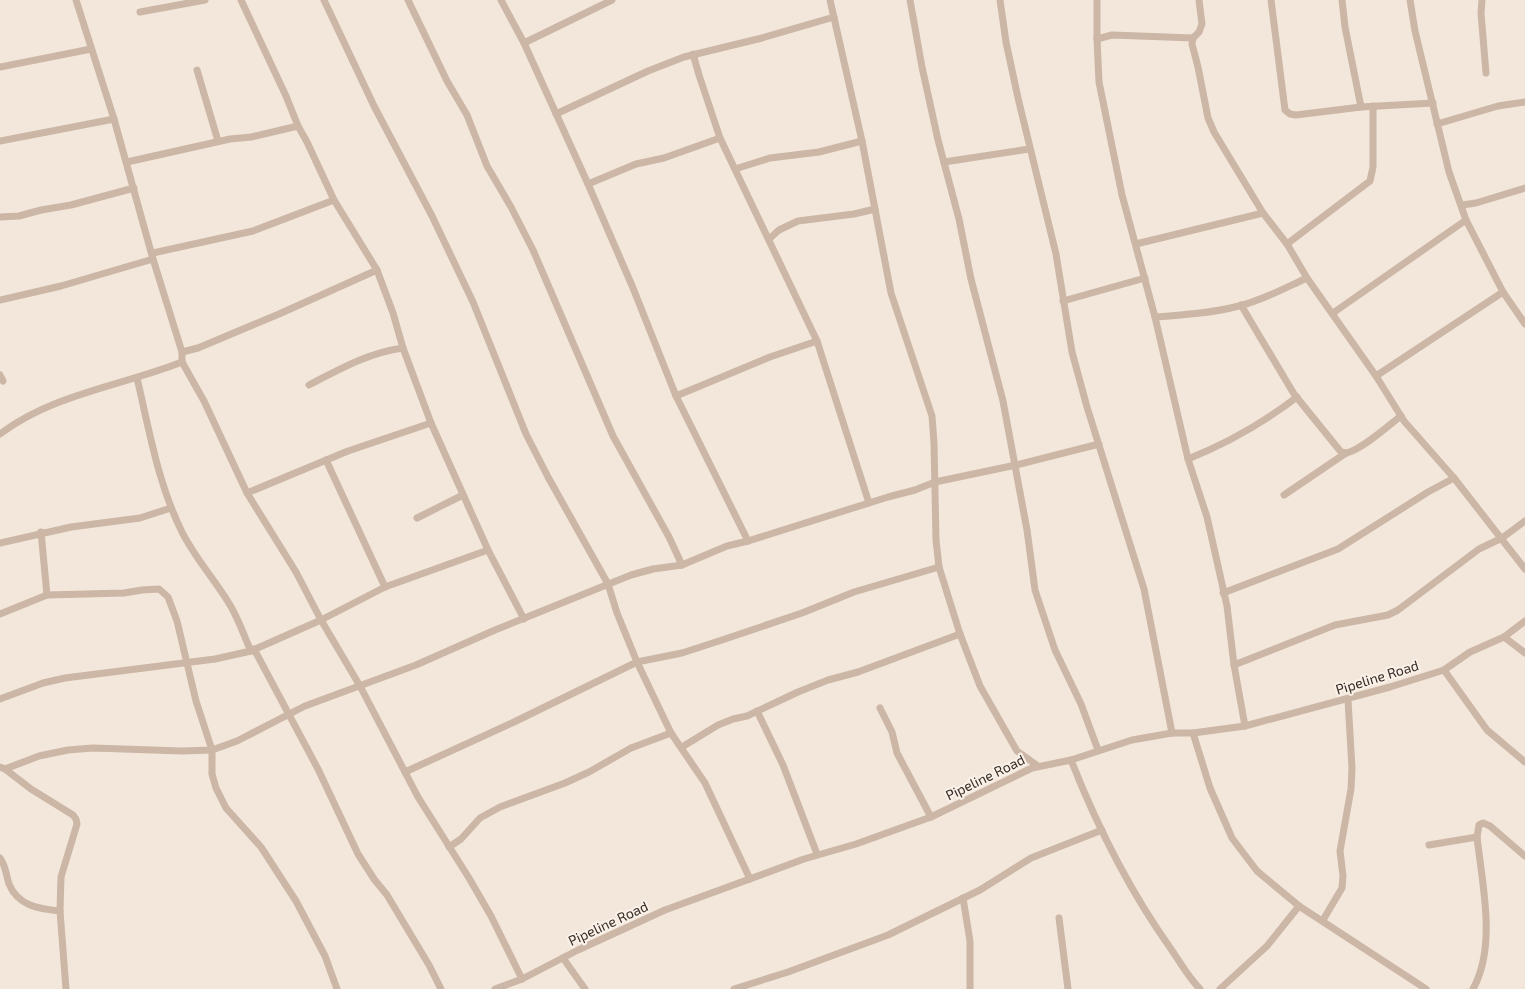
<svg xmlns="http://www.w3.org/2000/svg" width="1525" height="989" font-family="'Exo 2',sans-serif">
  <rect width="100%" height="100%" fill="#f3e7db"/>
  <g fill="none" stroke-linecap="round" stroke-linejoin="round">
    <g stroke="#ccb6a6" stroke-width="7">
      <polyline points="76,0 114,119 153,259 182,352 182,362 204,401 247,493 296,572 321,620 360,686 418,797 469,878 491,916 522,979"/>
      <polyline points="241,0 286,96 298,126 307,142 334,200 377,270 393,313 403,348 431,423 488,550 524,619"/>
      <polyline points="324,0 374,106 432,216 473,302 526,434 548,477 608,584 617,613 637,662 671,733 705,783 750,879"/>
      <polyline points="408,0 447,81 467,115 487,166 511,207 533,250 613,436 669,537 682,565"/>
      <polyline points="501,0 524,43 588,184 633,288 676,396 748,541"/>
      <polyline points="830,0 862,141 891,293 932,416 934,443 936,540 939,567 960,634 980,686 1017,751 1038,766"/>
      <polyline points="910,0 922,67 938,140 959,219 971,279 1003,401 1027,530 1035,590 1055,650 1081,704 1098,750"/>
      <polyline points="1000,0 1006,42 1018,98 1056,254 1072,352 1087,407 1144,589 1172,733"/>
      <polyline points="1097,0 1097,39 1099,82 1122,195 1155,317 1188,459 1207,517 1227,606 1234,665 1245,726"/>
      <polyline points="1199,0 1202,24 1199,32 1193,38 1192,44 1198,67 1208,118 1214,132 1263,213 1287,244 1307,278 1376,376 1404,421 1454,478 1525,569"/>
      <polyline points="1271,0 1285,110 1290,114 1296,115 1361,107 1433,103"/>
      <polyline points="1342,0 1345,27 1361,107"/>
      <polyline points="1410,0 1415,31 1449,172 1466,220 1503,292 1525,324"/>
      <polyline points="1482,0 1481,13 1486,73"/>
      <polyline points="140,12 205,0"/>
      <polyline points="1097,39 1112,35 1193,38"/>
      <polyline points="524,43 612,0"/>
      <polyline points="693,54 699,75 720,138 817,341 869,503"/>
      <polyline points="0,67 91,49"/>
      <polyline points="197,70 218,141"/>
      <polyline points="556,114 648,71 684,57 762,38 834,17"/>
      <polyline points="1437,124 1498,106 1525,102"/>
      <polyline points="0,141 114,119"/>
      <polyline points="127,162 230,139 251,137 298,126"/>
      <polyline points="944,162 1029,149"/>
      <polyline points="735,169 770,158 819,152 862,141"/>
      <polyline points="588,184 636,164 664,158 720,138"/>
      <polyline points="1462,205 1476,203 1525,188"/>
      <polyline points="0,217 19,216 41,210 71,205 134,188"/>
      <polyline points="769,239 779,230 798,221 854,214 875,209"/>
      <polyline points="1136,244 1263,213"/>
      <polyline points="1287,244 1370,181 1373,167 1373,106"/>
      <polyline points="153,253 253,231 334,200"/>
      <polyline points="0,300 61,286 153,259"/>
      <polyline points="1063,301 1145,278"/>
      <polyline points="1241,305 1294,394 1341,452 1346,453"/>
      <polyline points="1333,313 1466,220"/>
      <path d="M1155,317C1183,315 1212,313 1239,306C1263,300 1285,288 1307,278"/>
      <polyline points="182,352 198,348 279,314 377,270"/>
      <polyline points="0,375 3,381"/>
      <polyline points="1376,376 1503,292"/>
      <path d="M137,378C149,429 158,484 182,532C195,558 215,580 230,605C239,620 244,636 251,651"/>
      <path d="M309,385C338,370 370,352 403,348"/>
      <polyline points="676,396 770,357 817,341"/>
      <path d="M0,434C53,394 121,386 182,362"/>
      <path d="M1188,459C1228,443 1263,423 1297,397"/>
      <polyline points="326,460 385,587"/>
      <polyline points="247,493 348,451 431,423"/>
      <path d="M1284,495L1346,453C1360,451 1388,426 1401,416"/>
      <polyline points="417,518 463,495"/>
      <polyline points="41,532 47,595"/>
      <polyline points="0,543 71,527 140,518 171,508"/>
      <polyline points="1223,593 1338,549 1428,492 1454,478"/>
      <polyline points="0,614 47,595 124,593 142,590 159,589 168,597 177,621 196,701 212,750 212,774 216,788 226,808 261,847 296,901 325,956 337,989"/>
      <polyline points="1504,637 1525,653"/>
      <polyline points="254,649 318,769 358,854 374,879 387,895 429,965 441,989"/>
      <polyline points="1234,665 1335,625 1388,615 1398,610 1479,549 1502,538 1525,521"/>
      <polyline points="1444,670 1487,730 1525,762"/>
      <polyline points="0,699 43,683 65,678 215,659 251,651 321,620 385,587 488,550"/>
      <polyline points="880,708 892,732 897,753 931,817"/>
      <polyline points="757,711 783,765 817,854"/>
      <polyline points="1193,733 1210,788 1232,838 1257,871 1299,906 1426,989"/>
      <polyline points="682,747 718,725 733,719 747,716 798,692 828,680 858,672 960,634"/>
      <path d="M1071,760C1097,826 1129,890 1171,949C1180,962 1188,977 1200,989"/>
      <polyline points="0,767 5,769 39,756 68,750 93,748 182,751 212,750 237,741 305,706 416,665 495,630 631,575 653,569 682,565 727,546 748,541 888,497 915,490 935,482 1016,465 1099,444"/>
      <polyline points="5,769 31,789 73,815 76,819 77,824 61,877 60,911"/>
      <polyline points="405,772 514,722 637,662 682,653 722,640 802,613 854,592 939,567"/>
      <polyline points="1429,845 1477,837"/>
      <polyline points="449,847 461,839 480,818 500,807 565,783 589,772 631,748 671,733"/>
      <path d="M0,858C6,866 6,875 9,884C18,906 39,909 60,911L66,989"/>
      <polyline points="963,898 970,941 970,989"/>
      <polyline points="1059,918 1068,989"/>
      <polyline points="1323,920 1342,888 1343,876 1340,851 1351,789 1352,768 1348,700"/>
      <polyline points="563,958 585,989"/>
      <polyline points="495,989 522,979 578,950 665,910 804,859 856,844 931,817 1032,768 1071,760 1132,740 1172,733 1193,733 1245,726 1390,687 1444,670 1470,652 1504,637 1525,621"/>
      <polyline points="734,989 788,972 888,935 980,890 1031,858 1102,830"/>
      <polyline points="1220,989 1267,946 1299,906"/>
      <path d="M1473,989C1497,946 1482,883 1477,837L1479,825L1483,823L1490,826L1525,856"/>
    </g>
  </g>
  <g text-anchor="middle" dominant-baseline="central" stroke-width="4" stroke-linejoin="round" paint-order="stroke">
    <g font-size="14" fill="#382c27" stroke="#faf1e8">
      <text transform="translate(1377 677) rotate(-17)">Pipeline Road</text>
      <text transform="translate(985 777) rotate(-26)">Pipeline Road</text>
      <text transform="translate(608 923) rotate(-25)">Pipeline Road</text>
    </g>
  </g>
</svg>
